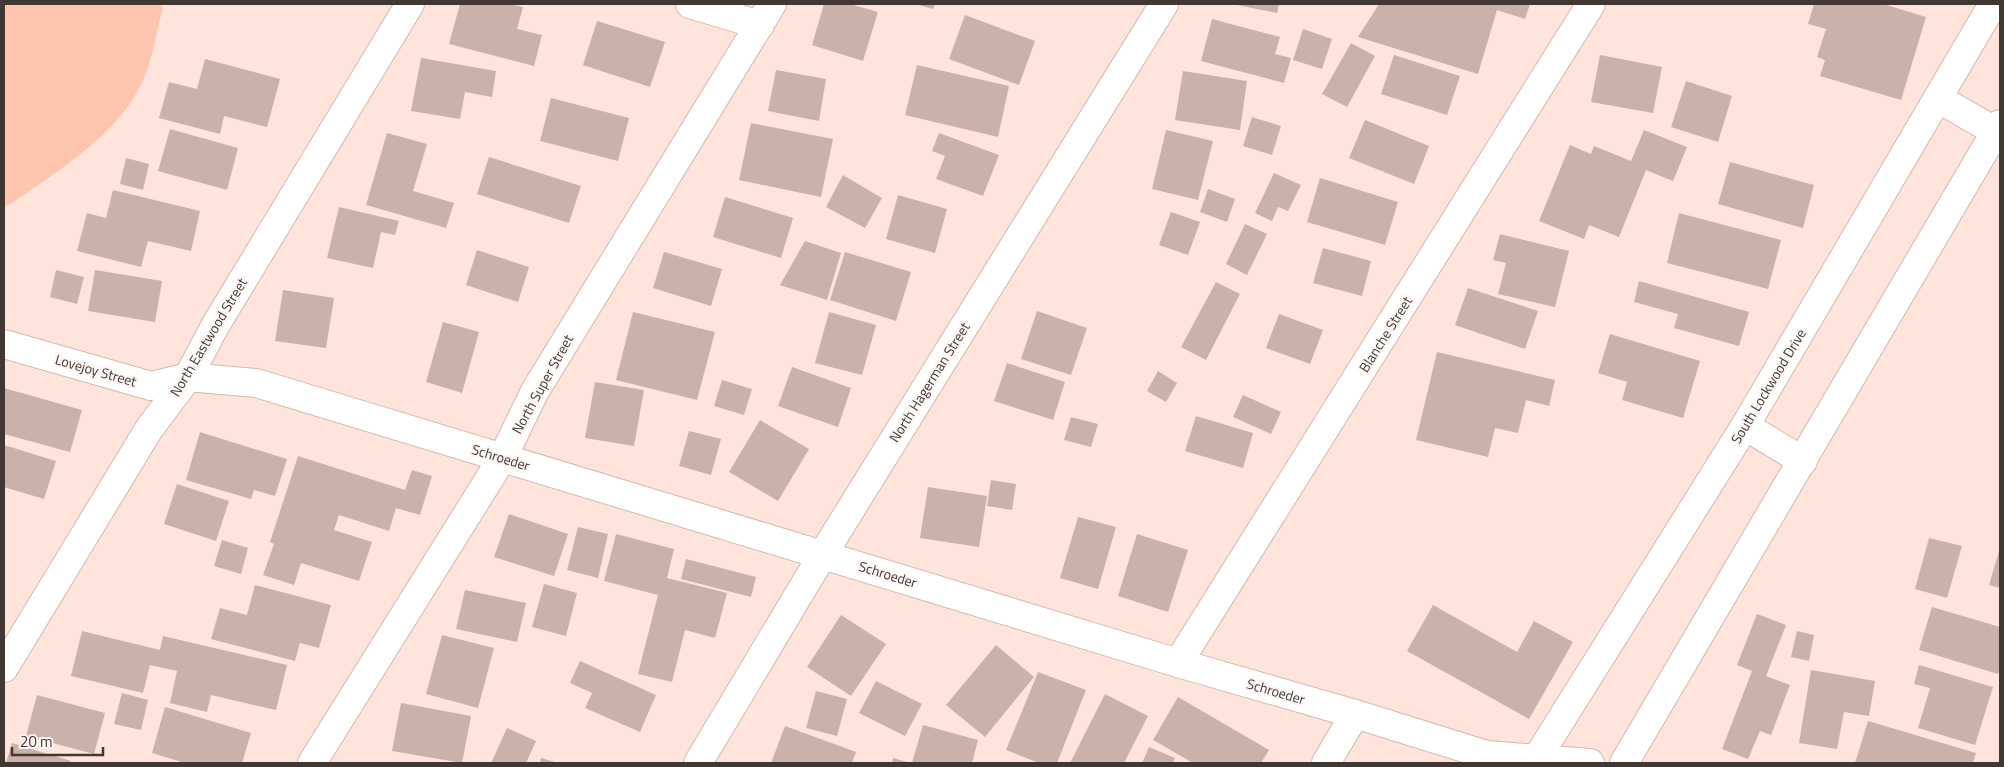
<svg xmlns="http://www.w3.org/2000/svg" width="2004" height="767" font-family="'Titillium Web',sans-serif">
  <rect width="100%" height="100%" fill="#fee4da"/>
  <path fill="#fdc5ae" d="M4,4H158L163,7C157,29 153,57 144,78C121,133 59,170 12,203L4,207Z"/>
  <g fill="#cbb2a8">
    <polygon points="460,4 510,4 523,7 517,29 542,35 534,66 449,44"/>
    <polygon points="824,4 850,4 878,12 863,61 812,45"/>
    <polygon points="915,4 935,4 933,9"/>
    <polygon points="1232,4 1279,4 1277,13"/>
    <polygon points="1379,4 1530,4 1525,19 1497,10 1478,74 1358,37"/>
    <polygon points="1814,4 1883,4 1926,17 1901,100 1820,76 1825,60 1817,57 1826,29 1808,24"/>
    <polygon points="965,15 1035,41 1019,85 949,59"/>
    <polygon points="1212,19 1280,37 1275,54 1291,58 1284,83 1201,61"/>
    <polygon points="597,21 665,42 650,87 583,65"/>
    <polygon points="1303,29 1332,39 1322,69 1293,60"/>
    <polygon points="1351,43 1375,56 1347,107 1322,94"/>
    <polygon points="1394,55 1460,76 1447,115 1381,94"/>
    <polygon points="1600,55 1662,67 1653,113 1591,102"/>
    <polygon points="421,58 496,71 492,97 465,92 460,119 411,111"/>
    <polygon points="205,59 280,79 267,127 224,116 220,134 159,118 169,82 197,89"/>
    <polygon points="917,65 1009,86 998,137 905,115"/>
    <polygon points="776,70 826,79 819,121 768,111"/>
    <polygon points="1183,71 1247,81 1240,130 1175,120"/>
    <polygon points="1686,81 1732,96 1718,142 1671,127"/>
    <polygon points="551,98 629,118 618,161 540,141"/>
    <polygon points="1252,117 1281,126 1272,155 1243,146"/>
    <polygon points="1365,120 1429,146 1414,184 1349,158"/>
    <polygon points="751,123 833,139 821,197 739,180"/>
    <polygon points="170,129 238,148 227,190 158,171"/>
    <polygon points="1166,130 1213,141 1198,200 1152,189"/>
    <polygon points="1644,130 1687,147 1673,181 1646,170 1619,237 1589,225 1584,239 1539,221 1570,145 1591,154 1594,146 1631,161"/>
    <polygon points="387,133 427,144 413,191 454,203 446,228 366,205"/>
    <polygon points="939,133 999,155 983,196 936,179 945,156 932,151"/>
    <polygon points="489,157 581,186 569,223 477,194"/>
    <polygon points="126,158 149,164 143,190 120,184"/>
    <polygon points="1730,162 1814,185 1803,228 1718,204"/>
    <polygon points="1274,173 1301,185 1288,211 1278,207 1272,221 1255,213"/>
    <polygon points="843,175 882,198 865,228 826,207"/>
    <polygon points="1320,178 1398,202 1385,245 1307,222"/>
    <polygon points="1208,189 1235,199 1227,222 1200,212"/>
    <polygon points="113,190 200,211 191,251 148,241 141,267 77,251 87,213 106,218"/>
    <polygon points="898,195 947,209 935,253 886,239"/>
    <polygon points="725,197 793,218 781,258 713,237"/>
    <polygon points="339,207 399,221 395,235 381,232 373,268 327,258"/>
    <polygon points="1171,212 1200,222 1188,255 1159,245"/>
    <polygon points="1679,213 1781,240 1768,289 1667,263"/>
    <polygon points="1245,224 1267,234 1247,275 1226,264"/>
    <polygon points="1500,234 1569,251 1555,307 1498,294 1506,263 1493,260"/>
    <polygon points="805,241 841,253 827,300 780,285"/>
    <polygon points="1323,248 1371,261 1362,296 1313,283"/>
    <polygon points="477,250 529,267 518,302 466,285"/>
    <polygon points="664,252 722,269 711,306 653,288"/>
    <polygon points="845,252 911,272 896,321 830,300"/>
    <polygon points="56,270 84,277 77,304 50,297"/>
    <polygon points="95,270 162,281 155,322 88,311"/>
    <polygon points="1639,281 1749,312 1739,346 1674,328 1678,314 1634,302"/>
    <polygon points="1216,282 1240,294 1206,360 1181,347"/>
    <polygon points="1468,288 1538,311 1525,349 1455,325"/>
    <polygon points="283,290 334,298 326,348 275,341"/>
    <polygon points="1037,311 1087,328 1071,375 1021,359"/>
    <polygon points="633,312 715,332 697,400 616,380"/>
    <polygon points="829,312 876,325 862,375 815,363"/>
    <polygon points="1279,314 1323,330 1310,364 1266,348"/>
    <polygon points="443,322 479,332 462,393 426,382"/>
    <polygon points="1610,334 1700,361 1683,418 1622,400 1627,382 1598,373"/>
    <polygon points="1437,352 1555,380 1549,406 1526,400 1518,433 1495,428 1488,457 1416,440"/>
    <polygon points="1007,363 1065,382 1053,420 994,401"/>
    <polygon points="792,367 851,388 838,427 778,406"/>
    <polygon points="1158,371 1177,383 1166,402 1147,391"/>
    <polygon points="722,380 752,389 744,415 714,406"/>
    <polygon points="595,382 644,390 634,446 585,438"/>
    <polygon points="4,388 82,410 70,452 4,434"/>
    <polygon points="1243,395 1281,412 1271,434 1233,417"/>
    <polygon points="1196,416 1253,433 1243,468 1185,451"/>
    <polygon points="1071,417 1098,424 1091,447 1064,440"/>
    <polygon points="760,420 809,449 778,501 729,472"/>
    <polygon points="689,431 721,439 711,475 679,466"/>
    <polygon points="200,432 287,459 275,496 254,490 251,499 186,480"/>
    <polygon points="4,445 56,461 44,499 4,487"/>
    <polygon points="298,456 405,490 412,470 432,476 420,515 396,508 389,531 339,515 334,530 372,542 359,581 301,563 294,585 263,575 274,544 270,542"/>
    <polygon points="991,480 1016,484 1012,510 987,506"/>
    <polygon points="177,484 229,501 216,541 164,524"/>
    <polygon points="928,487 987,496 979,547 920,538"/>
    <polygon points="509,514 568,534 554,576 494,557"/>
    <polygon points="1078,517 1116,527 1098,589 1060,578"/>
    <polygon points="578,527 608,534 598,578 567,570"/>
    <polygon points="616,534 674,549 667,578 727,593 715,638 685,630 672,682 638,674 658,595 604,581"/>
    <polygon points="1137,534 1188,550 1168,612 1118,596"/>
    <polygon points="1929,538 1962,546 1947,598 1915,589"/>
    <polygon points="222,540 248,548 241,574 214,566"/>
    <polygon points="2000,548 2000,588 1989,585"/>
    <polygon points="686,559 756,577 751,597 681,579"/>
    <polygon points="544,584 577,593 566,636 532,627"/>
    <polygon points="255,585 331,605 319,648 300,643 295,661 211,639 220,608 247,615"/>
    <polygon points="465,590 526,603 517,642 456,629"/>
    <polygon points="1433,605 1517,652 1534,621 1573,642 1529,719 1407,651"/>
    <polygon points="1932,607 2000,627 2000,668 1998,674 1919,650"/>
    <polygon points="1757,614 1786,625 1766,676 1790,685 1771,735 1760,731 1748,759 1722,749 1752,671 1737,665"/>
    <polygon points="841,615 886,644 851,696 807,667"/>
    <polygon points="82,631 160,650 163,636 287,665 276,710 211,695 207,712 170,703 177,671 150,665 143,693 71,676"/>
    <polygon points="1797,631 1814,635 1809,661 1791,657"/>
    <polygon points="442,635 494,648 478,708 426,694"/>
    <polygon points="996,645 1034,677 985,737 946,705"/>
    <polygon points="580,661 656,695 640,732 585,708 592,693 570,683"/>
    <polygon points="1919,665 1993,687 1975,745 1918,728 1930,688 1914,684"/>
    <polygon points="1811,670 1875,681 1869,716 1844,712 1837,749 1799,743"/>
    <polygon points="1038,672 1086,690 1057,763 1039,763 1006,750"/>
    <polygon points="876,681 922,704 905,736 859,713"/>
    <polygon points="816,691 847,699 837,736 806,728"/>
    <polygon points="122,693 148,700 141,730 114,724"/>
    <polygon points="1105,694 1148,716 1124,763 1070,763"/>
    <polygon points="37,695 105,713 94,754 26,736"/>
    <polygon points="1178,697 1269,750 1261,763 1193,763 1153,740"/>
    <polygon points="401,703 471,716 462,763 392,751"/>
    <polygon points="165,707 251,733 242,763 185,763 152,753"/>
    <polygon points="1868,721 1976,753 1973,763 1855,763"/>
    <polygon points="923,725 978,740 972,763 912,763"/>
    <polygon points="785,726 856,752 852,763 771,763"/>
    <polygon points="507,728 536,741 526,763 491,763"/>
    <polygon points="12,743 71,761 70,763 6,763"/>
    <polygon points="1149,747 1175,758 1173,763 1142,763"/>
    <polygon points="541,758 558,763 540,763"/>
    <polygon points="893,758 911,763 892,763"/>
  </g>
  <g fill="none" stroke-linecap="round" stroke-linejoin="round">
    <defs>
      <g id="minor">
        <polyline points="690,4 760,25"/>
        <polyline points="1939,99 2000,134"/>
        <polyline points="4,344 151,386 188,377 256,383 1178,663 1355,714 1487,755 1590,763"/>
        <polyline points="1178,663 1591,4"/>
        <polyline points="4,668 149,429 188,377 215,326 410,4"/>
        <polyline points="312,763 503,457 535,391 772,4"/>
        <polyline points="698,763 823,554 1164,4"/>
        <polyline points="1326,763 1355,714"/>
      </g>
      <g id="secondary">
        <polyline points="1745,426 1803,461"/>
        <polyline points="1534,763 1745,426 1993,4"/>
        <polyline points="1624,763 2000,124"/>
      </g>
    </defs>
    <use href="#minor" stroke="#d2b9af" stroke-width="30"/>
    <use href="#secondary" stroke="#d2b9af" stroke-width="30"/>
    <use href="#minor" stroke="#fff" stroke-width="28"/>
    <use href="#secondary" stroke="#fff" stroke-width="28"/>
  </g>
  <g text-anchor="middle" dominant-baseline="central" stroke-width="5" stroke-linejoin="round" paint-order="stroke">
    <g font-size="14" fill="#413733" stroke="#fcf7f4">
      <text transform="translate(1385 334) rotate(-58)">Blanche Street</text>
      <text transform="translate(208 337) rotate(-59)">North Eastwood Street</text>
      <text transform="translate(96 370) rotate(16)">Lovejoy Street</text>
      <text transform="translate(929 382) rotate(-58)">North Hagerman Street</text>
      <text transform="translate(542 384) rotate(-61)">North Super Street</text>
      <text transform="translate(1768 386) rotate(-59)">South Lockwood Drive</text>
      <text transform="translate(501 457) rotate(17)">Schroeder</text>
      <text transform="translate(888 574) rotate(17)">Schroeder</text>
      <text transform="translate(1276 691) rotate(16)">Schroeder</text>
    </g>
  </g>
  <rect width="2004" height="767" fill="none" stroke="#413733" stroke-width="10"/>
  <path d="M12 747v8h91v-8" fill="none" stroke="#413733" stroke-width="2.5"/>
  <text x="20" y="747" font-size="15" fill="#413733" stroke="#fcf7f4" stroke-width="4" paint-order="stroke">20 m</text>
</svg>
